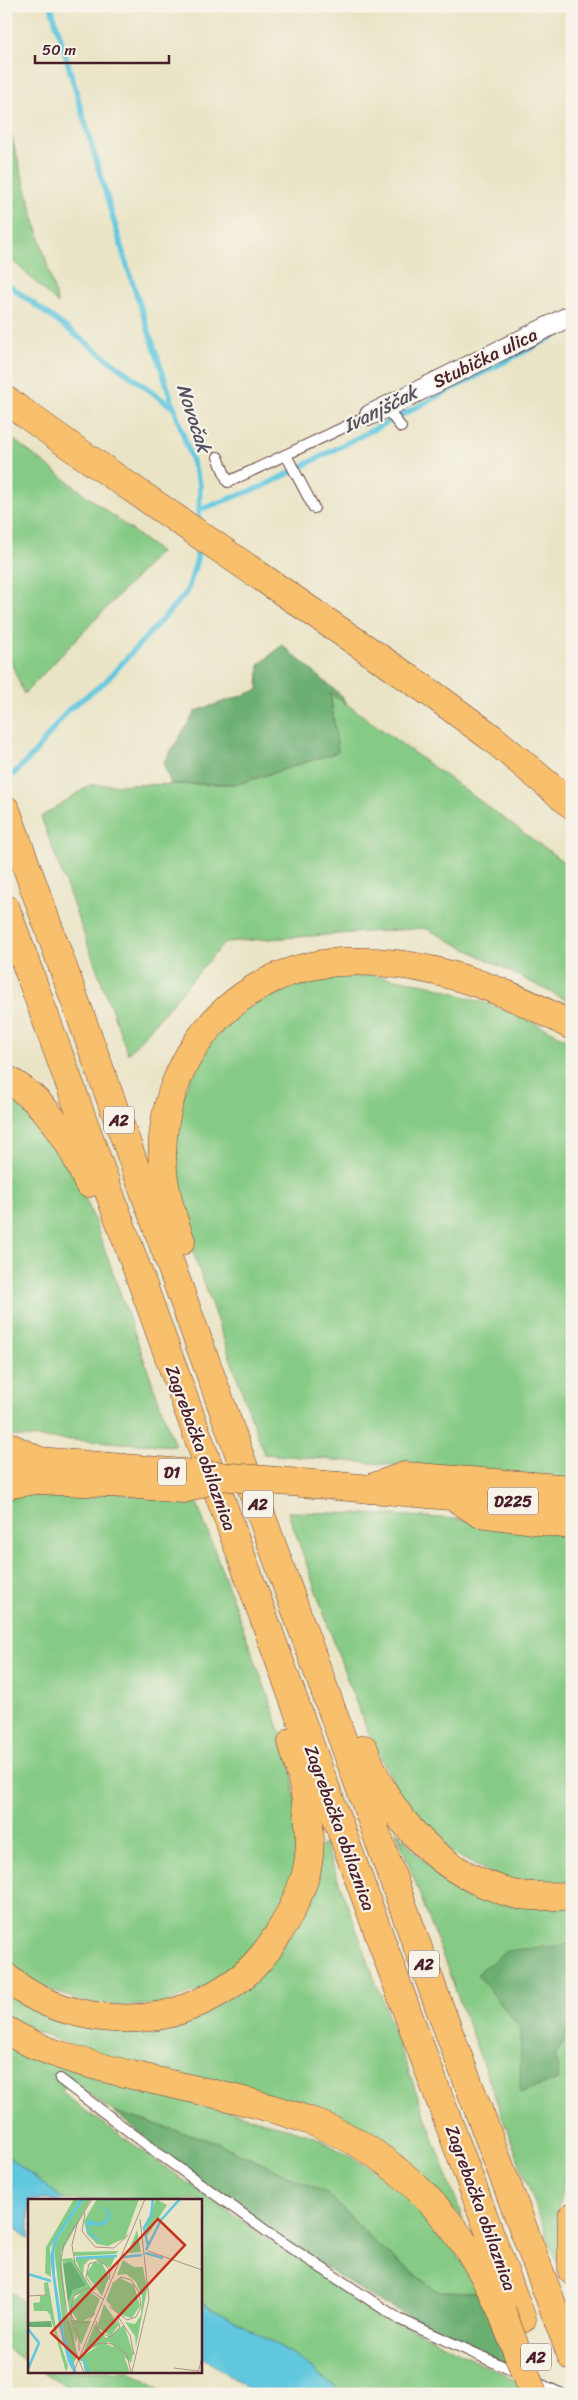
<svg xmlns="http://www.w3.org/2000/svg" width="578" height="2400" font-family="Sriracha,sans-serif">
  <rect width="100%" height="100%" fill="#f7f3e8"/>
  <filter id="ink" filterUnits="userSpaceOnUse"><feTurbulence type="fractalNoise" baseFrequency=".02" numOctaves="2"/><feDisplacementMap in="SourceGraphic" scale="10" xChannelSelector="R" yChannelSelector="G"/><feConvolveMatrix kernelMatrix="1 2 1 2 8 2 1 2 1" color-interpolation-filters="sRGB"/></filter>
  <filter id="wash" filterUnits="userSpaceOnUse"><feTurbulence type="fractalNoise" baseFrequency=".0096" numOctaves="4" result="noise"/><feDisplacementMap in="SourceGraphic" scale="20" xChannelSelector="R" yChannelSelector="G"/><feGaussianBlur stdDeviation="1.12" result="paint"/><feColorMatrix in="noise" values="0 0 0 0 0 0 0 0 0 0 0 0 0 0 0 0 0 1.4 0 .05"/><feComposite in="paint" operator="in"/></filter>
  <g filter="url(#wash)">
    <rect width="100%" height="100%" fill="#eae4c6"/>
    <g fill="#86cb85" stroke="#687558">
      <polygon points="6,117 58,304 6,254"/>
      <polygon points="6,434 160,552 24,694 6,650"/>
      <polygon points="330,692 572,868 572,1003 425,928 225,942 128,1054 41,817 90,785 238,784 338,752"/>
      <polygon points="372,975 430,985 515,1013 572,1042 572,1480 264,1454 179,1212 174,1128 184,1093 199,1057 229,1021 270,993 318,977"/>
      <polygon points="6,1093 24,1103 67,1158 90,1209 175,1446 6,1436"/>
      <polygon points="38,1491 108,1492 197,1503 270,1701 291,1766 298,1820 295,1872 275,1920 258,1944 233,1968 205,1988 164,2004 121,2006 85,2002 43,1988 6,1962 6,1498"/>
      <path d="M288,1512C382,1514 478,1517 572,1533V1885L507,1881L452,1853L408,1810L371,1739L352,1693Z"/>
      <polygon points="396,1830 421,1859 572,1905 572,2138 559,2210 559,2263 556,2261"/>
      <polygon points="325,1844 463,2219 389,2148 88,2052 6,2019 6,1993 98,2029 237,1994 320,1847"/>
      <polygon points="6,2044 315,2137 387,2177 440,2227 480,2292 437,2291 378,2246 328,2194 215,2142 114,2112 71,2082 61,2090 73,2102 279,2247 416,2330 520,2383 524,2394 344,2394 291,2353 200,2301 200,2200 64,2200 6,2155"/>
      <polygon points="6,2289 29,2305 29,2363 6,2348"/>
      <polygon points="42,2371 129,2371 166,2394 78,2394"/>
    </g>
    <g fill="#6caf72" stroke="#5b674e">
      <polygon points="282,645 342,696 346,704 330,693 338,752 238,784 171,784 163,763 196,711 258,690 259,665"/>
      <polygon points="572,1944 572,2025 556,2055 559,2079 520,2093 521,2029 477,1974 506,1951"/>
      <polygon points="114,2112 215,2142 328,2194 378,2246 437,2291 480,2292 510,2367 375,2299 284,2241 175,2164"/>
    </g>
    <g fill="#61c7df" stroke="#567385">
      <polygon points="6,2155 64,2200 29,2200 29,2239 6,2221"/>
      <polygon points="200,2301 291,2353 344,2394 255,2394 200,2355"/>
    </g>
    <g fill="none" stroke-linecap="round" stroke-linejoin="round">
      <g stroke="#61c7df" stroke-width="5.5">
        <polyline points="51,6 127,266 200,485 199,524"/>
        <polyline points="6,283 175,409"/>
        <polyline points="199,510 264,486 572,327"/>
        <polyline points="6,781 33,755 68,710 105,682 187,592 197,559 198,543"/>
      </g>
    </g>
  </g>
  <g filter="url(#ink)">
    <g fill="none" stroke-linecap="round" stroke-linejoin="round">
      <defs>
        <g id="service">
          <polyline points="385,407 401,427"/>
          <polyline points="286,455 314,508"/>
          <polyline points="218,457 228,482 370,415"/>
          <polyline points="60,2079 159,2154 276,2238 399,2319 520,2374"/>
          <polyline points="533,2381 562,2394"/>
        </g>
        <polyline id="minor" points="370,415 572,315"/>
        <g id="primary">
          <polyline points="14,1459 123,1468"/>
          <polyline points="338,1486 572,1507"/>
        </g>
        <g id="motorway">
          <polyline points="6,400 73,448 435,696 492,738 572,805"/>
          <polyline points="6,810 439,2006 572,2357"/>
          <polyline points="6,909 409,2017 522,2319"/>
          <path d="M6,1079C48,1102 70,1140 88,1183"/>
          <path d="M181,1241C173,1219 165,1194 163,1171C154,1063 233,968 341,962C421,957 503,988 572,1026"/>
          <polyline points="6,1445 39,1461"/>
          <polyline points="6,1485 36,1480 128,1484"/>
          <polyline points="368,1489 405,1476 572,1489"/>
          <polyline points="453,1496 479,1513 572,1525"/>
          <path d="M364,1749C386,1811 432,1867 496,1888C503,1891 511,1894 518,1895C536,1897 554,1896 572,1896"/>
          <path d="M6,1977C47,2013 111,2025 163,2015C186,2010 213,1997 232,1984C266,1962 291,1917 304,1880C318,1839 304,1782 292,1742"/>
          <path d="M6,2030C49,2057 104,2068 153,2080C206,2092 261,2103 313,2122C401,2155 465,2227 502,2312"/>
          <polyline points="572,2217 572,2271"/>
        </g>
      </defs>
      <use href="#service" stroke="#623d42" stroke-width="12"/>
      <use href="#minor" stroke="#623d42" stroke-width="22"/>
      <use href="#primary" stroke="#623d42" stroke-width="29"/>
      <use href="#motorway" stroke="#623d42" stroke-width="29"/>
      <use href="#service" stroke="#fff" stroke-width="10"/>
      <use href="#minor" stroke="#fff" stroke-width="20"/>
      <use href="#primary" stroke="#f8bf6c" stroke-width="28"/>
      <use href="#motorway" stroke="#f8bf6c" stroke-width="28"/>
      <defs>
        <polyline id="primary-bridge" points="123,1468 338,1486"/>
        <g id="motorway-bridge">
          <polyline points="128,1484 184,1489 220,1477"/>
          <polyline points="502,2312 533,2394"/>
        </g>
      </defs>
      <use href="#primary-bridge" stroke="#623d42" stroke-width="29" stroke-linecap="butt"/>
      <use href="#motorway-bridge" stroke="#623d42" stroke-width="29" stroke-linecap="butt"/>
      <use href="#primary-bridge" stroke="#f8bf6c" stroke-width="28"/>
      <use href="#motorway-bridge" stroke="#f8bf6c" stroke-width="28"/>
    </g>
  </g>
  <g text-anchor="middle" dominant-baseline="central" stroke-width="4.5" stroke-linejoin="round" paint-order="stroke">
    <g fill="#f7f3e8" stroke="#7e5f64" stroke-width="1">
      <rect x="104" y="1106.5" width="30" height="27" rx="4"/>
      <rect x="158" y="1458.5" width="28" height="27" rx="4"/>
      <rect x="488" y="1487.5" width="50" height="27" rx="4"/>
      <rect x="243" y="1490.5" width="30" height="27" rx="4"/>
      <rect x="409" y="1950.5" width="30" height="27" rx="4"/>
      <rect x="521" y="2343.5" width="30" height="27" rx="4"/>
    </g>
    <g font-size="16" font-weight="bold" fill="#4a1f2b">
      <text x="119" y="1120">A2</text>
      <text x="172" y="1472">D1</text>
      <text x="513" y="1501">D225</text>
      <text x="258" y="1504">A2</text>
      <text x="424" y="1964">A2</text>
      <text x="536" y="2357">A2</text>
    </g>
    <g font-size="18" fill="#4a1f2b" stroke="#f7f3e8">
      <text transform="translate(485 358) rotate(-26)">Stubička ulica</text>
      <text transform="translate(201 1448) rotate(70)">Zagrebačka obilaznica</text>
      <text transform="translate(340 1828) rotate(70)">Zagrebačka obilaznica</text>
      <text transform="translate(481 2208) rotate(70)">Zagrebačka obilaznica</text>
    </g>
    <g font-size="19" font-style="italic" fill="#515161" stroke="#f7f3e8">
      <text transform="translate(380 409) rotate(-27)">Ivanjščak</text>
      <text transform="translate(194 418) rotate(72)">Novočak</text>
    </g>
  </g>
  <g transform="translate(28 2199)">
    <rect width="174" height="174" fill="#eae4c6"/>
    <path d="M46,0H52L22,49L23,78L17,74L18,48ZM56,0H63L33,54L38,115L50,136L48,144L45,132L49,157L45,166L36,136L26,50L31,37ZM69,0H111L97,39L80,47L69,45L59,35L56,22ZM128,0L139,6L119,37L118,28ZM109,31L113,53L100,54ZM91,52L87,55L46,57V53ZM87,58L82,69L67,60L61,61L56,66L55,77L47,60ZM44,59L64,90L45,97L44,121L63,122L53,146L43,122L40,103L45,91L57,85L43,64L35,65L34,60ZM95,61L106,68H115L119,90L108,148L107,137L97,123L107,125L113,116L114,97L108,83L98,75L89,76ZM66,63L74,64L81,78L74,97L58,75ZM92,79L106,86L112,107L104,119L90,115L78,101L84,86ZM20,83L29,135L40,167L38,173L22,116L19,112H6L5,104L12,103V97H17L16,84ZM57,90L72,100L65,117L51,124L43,111L44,103ZM76,105L91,126L82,137L69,128ZM67,125L78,139L96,126L105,154L103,164L81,143L56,152ZM75,144L94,151L102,174H57L55,162H52L54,157Z" fill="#86cb85"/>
    <path d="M43,63L58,86L45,91L40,104L35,65ZM23,122L24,128H0V123Z" fill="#6caf72"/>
    <path d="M52,0H56L31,37L26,51L27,76L36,136L49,174H46L40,163L31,127L22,58L26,40ZM68,6L82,12V20L75,27L61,26L60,28L63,35L79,46L62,37L58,29L59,20L69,24L78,21L80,13Z" fill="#61c7df"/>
    <path fill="none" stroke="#61c7df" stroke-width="2.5" d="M120,47L116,29L123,16L125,0M118,51L133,21L152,0M117,54L135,59M96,58L114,56M48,59L89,57M0,75L23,82M0,130L11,144L0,170M55,159L60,174"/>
    <path fill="none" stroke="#aa9588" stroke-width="1" d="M57,14L54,32L67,48L86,49L100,36M50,22L36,45L32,65L39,114L51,137V152M120,52L174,71M58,82L47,65L44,46L49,25L64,0M67,91L58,78L61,65L70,62L77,65L82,73L81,81M0,97L19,96M81,107L99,121L108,118L113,108L111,93L103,81L93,78L84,85M67,114L58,124L46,122L42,113L46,97L59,89L75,100M89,116L102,136L106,156M40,122L46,148L56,174M68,122L70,133L83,138L92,128L88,117M55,155L70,144L86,145L99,156L103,173M146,169L170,172M104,173L121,100L112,20M45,174L117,0M170,174L174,158"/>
    <path fill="#c8321e" fill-opacity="0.15" stroke="#c8321e" stroke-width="2.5" d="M130,20L157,46L51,160L23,134Z"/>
    <rect width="174" height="174" fill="none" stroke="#4a1f2b" stroke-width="2.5"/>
  </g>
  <rect width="578" height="2400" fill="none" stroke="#f7f3e8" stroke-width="25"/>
  <path d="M35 55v8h134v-8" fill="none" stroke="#4a1f2b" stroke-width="2.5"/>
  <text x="42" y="55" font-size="15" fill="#4a1f2b" stroke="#f7f3e8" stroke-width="4" paint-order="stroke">50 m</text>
</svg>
